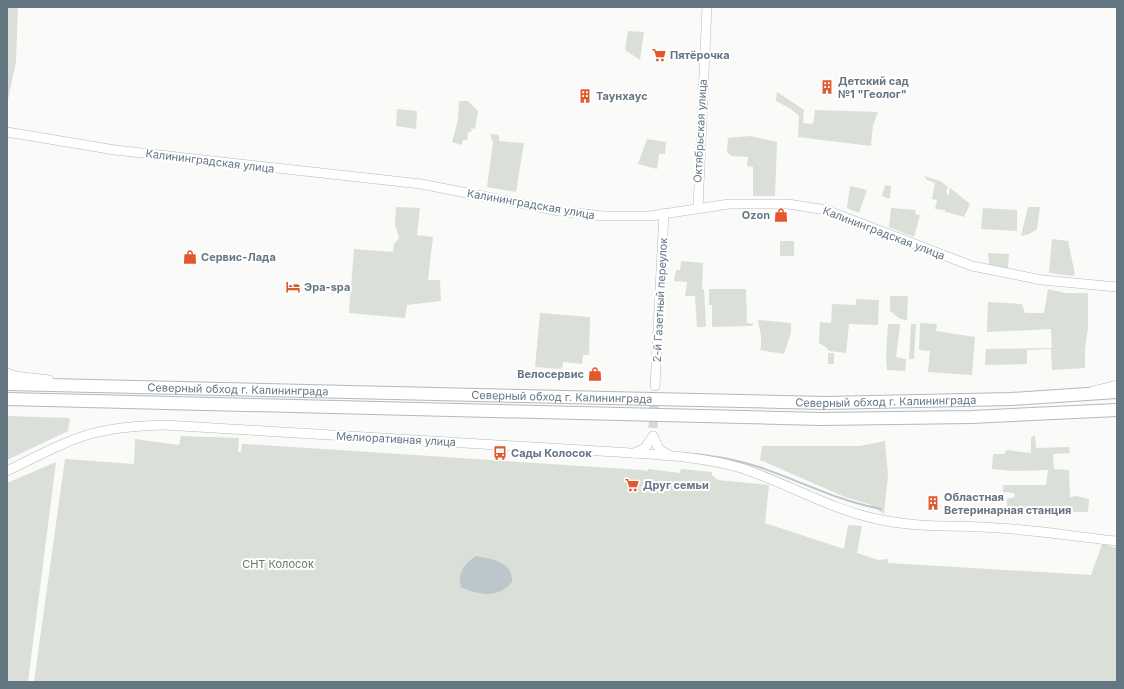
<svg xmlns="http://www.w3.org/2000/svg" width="1124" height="689" font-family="Inter,sans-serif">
  <rect width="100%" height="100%" fill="#fafaf8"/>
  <g fill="#dadfd7">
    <polygon points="7,7 18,7 16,62 7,104"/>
    <polygon points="628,31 644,32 640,60 625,50"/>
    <polygon points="777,92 804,110 803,123 813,124 815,110 878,112 873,125 871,146 798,137 799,116 791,109 776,101"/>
    <polygon points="459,101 468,101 478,111 475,129 472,128 471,132 468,132 467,140 463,140 462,145 452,142 458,120"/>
    <polygon points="397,109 417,111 416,129 396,126"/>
    <polygon points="490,134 499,135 499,141 510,142 510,145 511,142 524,143 516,192 487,187 493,142"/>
    <polygon points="751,136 777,142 775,196 753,196 753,167 747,166 748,157 731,156 727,152 728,138"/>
    <polygon points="647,139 666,142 665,154 659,154 657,169 638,164"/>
    <polygon points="924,176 940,181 948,187 946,192 948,196 950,188 970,204 964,217 947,212 945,213 946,210 935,209 937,200 932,199 935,183 927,180"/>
    <polygon points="885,185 891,186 890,199 882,196"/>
    <polygon points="850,186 867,190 859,213 847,208"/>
    <polygon points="396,207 420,208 417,235 433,237 428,280 440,280 441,301 407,305 405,318 349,313 354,249 393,252 394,244 399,238 395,225"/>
    <polygon points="1028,207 1040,207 1037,229 1029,234 1021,236"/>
    <polygon points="891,208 916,210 915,214 920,215 914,237 889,227"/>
    <polygon points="983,208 1017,210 1017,231 981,229"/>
    <polygon points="1052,239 1068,241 1075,274 1073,276 1049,273"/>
    <rect x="780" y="241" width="14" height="15"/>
    <polygon points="988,253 1009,254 1008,268 985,266 989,263"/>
    <polygon points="681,261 703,263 702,289 704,289 706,327 697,327 695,296 685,296 687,282 674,281 676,270 680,270"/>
    <polygon points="709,289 746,289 747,323 754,324 751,326 712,327 712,305 709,305"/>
    <polygon points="1048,289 1065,293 1088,293 1088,327 1085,349 1085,368 1052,370 1051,349 1027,350 1027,364 985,365 986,349 1052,348 1051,329 987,332 988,302 1022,304 1025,313 1044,313"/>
    <polygon points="890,296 908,296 907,320 900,319 890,311"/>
    <polygon points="856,299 879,300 878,325 849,324 846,353 829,351 827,348 819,343 820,322 831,323 832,304 856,305"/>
    <polygon points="540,313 590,317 589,355 583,355 582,364 563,362 562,369 535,367"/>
    <polygon points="758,320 791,323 791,333 784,354 759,350 761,348 761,336"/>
    <polygon points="920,323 937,324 936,331 975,337 972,375 928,372 930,351 919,350"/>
    <polygon points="888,324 900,324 896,357 906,359 905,371 887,370 886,357"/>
    <polygon points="911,324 916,324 914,359 909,359"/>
    <rect x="828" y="353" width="6" height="11"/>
    <polygon points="7,416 70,418 68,431 7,460"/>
    <polygon points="1035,435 1036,448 1069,447 1070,453 1053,454 1054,469 1069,470 1070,497 1077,496 1089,499 1088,512 1029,511 1007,508 1007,499 1015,497 1014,493 1003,492 1003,485 1046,485 1048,470 1013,471 992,469 993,454 1004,454 1007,450 1031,453 1031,438"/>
    <polygon points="181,436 239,438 238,452 241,452 242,444 246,444 642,470 647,471 648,469 680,473 681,469 712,472 712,475 718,480 769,485 765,523 844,549 848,525 862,526 857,553 878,560 888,559 888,563 1091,575 1102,544 1117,548 1117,682 34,682 65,459 134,464 135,439 179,445"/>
    <polygon points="885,441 888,475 884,514 871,505 845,497 760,460 762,446 860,446"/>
    <polygon points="56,462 28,682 7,682 7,483"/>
  </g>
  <path fill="#bbc7cb" d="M476,556C492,559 513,562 512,582C497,599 479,595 461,587C457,573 465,563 476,556Z"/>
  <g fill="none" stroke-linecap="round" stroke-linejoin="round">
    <path stroke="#bbc7cb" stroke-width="2" d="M684,453C710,455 735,459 759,467C800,481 838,501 881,509"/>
    <polyline stroke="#d5d9db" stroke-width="9" stroke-dasharray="9 4.5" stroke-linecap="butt" points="653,428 655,386"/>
    <defs>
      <g id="secondary">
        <polyline points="7,132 115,150 421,184 559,211 603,216 650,216 729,204 788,204 826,210 972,266 1042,280 1117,287"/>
        <polyline points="698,208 707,7"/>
        <polyline points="7,373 15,376 49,380"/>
        <polyline points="655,386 664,213"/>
        <polyline points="1093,391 1117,385"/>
        <polyline points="653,436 659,449 669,455"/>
        <polyline points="634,453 645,448 653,436"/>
        <path d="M7,471C34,458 66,440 94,433C117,427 141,426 164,425L616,452C657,455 701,456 741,468C787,483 829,509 877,519C916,528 957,525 997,528C1037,530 1077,537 1117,541"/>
      </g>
      <g id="highway">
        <path id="s1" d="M7,384L825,403L1011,399L1117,392"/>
        <polyline points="7,399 820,419 971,417 1117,410"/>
      </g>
    </defs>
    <use href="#secondary" stroke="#b3babf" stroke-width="10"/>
    <use href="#highway" stroke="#b4b9bd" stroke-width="14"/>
    <use href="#secondary" stroke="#fff" stroke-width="9"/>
    <use href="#highway" stroke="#fff" stroke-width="12"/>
  </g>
  <defs>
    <symbol id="supermarket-bare" viewBox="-9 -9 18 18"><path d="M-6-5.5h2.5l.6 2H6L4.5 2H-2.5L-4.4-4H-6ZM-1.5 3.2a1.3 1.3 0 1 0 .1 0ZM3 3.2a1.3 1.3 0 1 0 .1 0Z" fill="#e4572e" stroke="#fff" stroke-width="2.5" paint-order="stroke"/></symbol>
    <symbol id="building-bare" viewBox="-9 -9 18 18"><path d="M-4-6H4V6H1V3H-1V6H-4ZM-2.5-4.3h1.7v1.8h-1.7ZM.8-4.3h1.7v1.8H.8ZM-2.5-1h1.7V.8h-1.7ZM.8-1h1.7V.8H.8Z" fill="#e4572e" stroke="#fff" stroke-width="2.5" paint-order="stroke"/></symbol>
    <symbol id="shop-bare" viewBox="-9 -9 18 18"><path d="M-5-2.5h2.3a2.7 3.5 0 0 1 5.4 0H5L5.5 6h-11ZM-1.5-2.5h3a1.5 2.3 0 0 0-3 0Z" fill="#e4572e" stroke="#fff" stroke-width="2.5" paint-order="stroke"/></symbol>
    <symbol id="hotel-bare" viewBox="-9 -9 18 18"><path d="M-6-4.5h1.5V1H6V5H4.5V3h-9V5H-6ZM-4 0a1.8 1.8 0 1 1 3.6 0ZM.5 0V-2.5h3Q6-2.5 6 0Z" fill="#e4572e" stroke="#fff" stroke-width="2.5" paint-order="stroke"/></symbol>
    <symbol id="bus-bare" viewBox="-9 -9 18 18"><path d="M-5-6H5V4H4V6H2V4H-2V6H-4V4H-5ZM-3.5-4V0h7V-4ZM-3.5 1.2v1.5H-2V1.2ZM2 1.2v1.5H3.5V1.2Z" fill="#e4572e" stroke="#fff" stroke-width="2.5" paint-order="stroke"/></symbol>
  </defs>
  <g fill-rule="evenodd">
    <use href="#supermarket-bare" x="649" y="45" width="20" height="20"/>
    <use href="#building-bare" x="817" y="77" width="20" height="20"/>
    <use href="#building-bare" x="575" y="86" width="20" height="20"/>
    <use href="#shop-bare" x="771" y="205" width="20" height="20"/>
    <use href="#shop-bare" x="180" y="247" width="20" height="20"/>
    <use href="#hotel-bare" x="283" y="277" width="20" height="20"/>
    <use href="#shop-bare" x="585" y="364" width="20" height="20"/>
    <use href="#bus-bare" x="490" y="443" width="20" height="20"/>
    <use href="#supermarket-bare" x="622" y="475" width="20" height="20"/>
    <use href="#building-bare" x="923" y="493" width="20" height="20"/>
  </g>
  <g text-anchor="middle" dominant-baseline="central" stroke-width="4" stroke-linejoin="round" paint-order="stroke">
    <g font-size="11" font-weight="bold" fill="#657683" stroke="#fff" text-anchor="start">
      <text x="670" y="55">Пятёрочка</text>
      <text x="838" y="81">Детский сад<tspan x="838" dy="13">№1 "Геолог"</tspan></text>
      <text x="596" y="96">Таунхаус</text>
      <text x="770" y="215" text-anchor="end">Ozon</text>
      <text x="201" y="257">Сервис-Лада</text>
      <text x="304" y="287">Эра-spa</text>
      <text x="584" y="374" text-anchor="end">Велосервис</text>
      <text x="511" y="453">Сады Колосок</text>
      <text x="643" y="485">Друг семьи</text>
      <text x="944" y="497">Областная<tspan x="944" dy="13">Ветеринарная станция</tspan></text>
    </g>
    <g font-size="11" fill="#657683" stroke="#fff">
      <text transform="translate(700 131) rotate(-87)">Октябрьская улица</text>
      <text transform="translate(210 161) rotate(7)">Калининградская улица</text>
      <text transform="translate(531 204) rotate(10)">Калининградская улица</text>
      <text transform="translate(884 233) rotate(21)">Калининградская улица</text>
      <text transform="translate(660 300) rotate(-87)">2-й Газетный переулок</text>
      <text stroke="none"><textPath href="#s1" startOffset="231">Северный обход г. Калининграда</textPath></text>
      <text stroke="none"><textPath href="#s1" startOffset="555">Северный обход г. Калининграда</textPath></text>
      <text stroke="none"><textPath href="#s1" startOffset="879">Северный обход г. Калининграда</textPath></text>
      <text transform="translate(396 439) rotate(3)">Мелиоративная улица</text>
    </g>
    <g font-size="11" fill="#687a64" stroke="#fff">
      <text x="278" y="564">СНТ Колосок</text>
    </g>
  </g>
  <rect width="1124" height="689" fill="none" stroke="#657683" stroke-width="16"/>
</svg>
